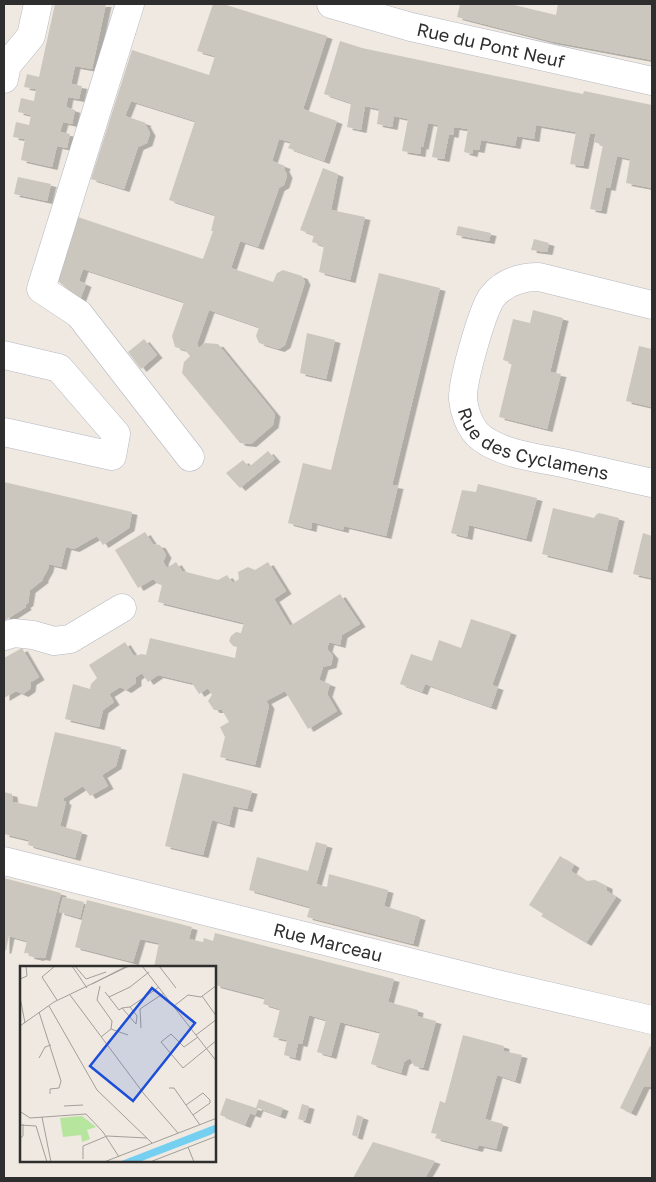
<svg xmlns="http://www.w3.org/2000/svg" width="656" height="1182" font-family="'Golos Text',sans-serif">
  <defs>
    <filter id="shadow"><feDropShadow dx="5.5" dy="3" stdDeviation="0" flood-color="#0004"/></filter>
  </defs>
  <rect width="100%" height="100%" fill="#efe9e1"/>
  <g fill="#cbc7bf" filter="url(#shadow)">
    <polygon points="55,4 106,4 92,69 75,66 71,84 82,86 79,99 68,97 66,107 75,110 72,124 63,122 60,132 70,134 67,148 57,146 52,167 21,160 25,139 13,137 16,122 29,125 31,115 18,112 21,98 34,101 36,89 24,87 27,74 39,77"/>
    <polygon points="213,4 223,4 327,36 303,109 337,121 324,161 288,148 291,142 279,139 272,161 285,166 284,169 287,175 284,185 279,188 258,247 240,241 231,268 273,282 277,273 283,270 302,276 305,282 285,345 279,349 259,343 256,336 259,327 209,310 197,344 199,348 205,343 218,344 275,414 273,425 251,444 240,443 182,373 184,362 190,356 185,350 175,347 172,336 184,302 83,269 79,281 86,284 80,300 58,281 78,217 203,259 213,231 211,231 215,215 169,200 195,121 131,101 125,116 146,123 145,124 150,133 147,143 138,147 124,189 91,179 132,50 209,75 215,56 197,51"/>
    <polygon points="460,4 510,4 556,15 558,4 652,4 652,60 550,41 457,17"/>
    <polygon points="340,41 362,48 544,86 583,94 584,91 652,105 652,188 626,183 630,159 617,156 610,188 606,187 601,211 590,209 603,145 594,142 596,134 590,133 583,166 570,164 576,132 536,125 534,139 517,136 515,146 481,140 479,150 473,149 472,154 464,152 468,129 454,127 453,135 449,134 444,159 432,157 438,125 428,123 423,147 421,146 420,154 402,151 408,119 394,116 392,127 377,124 379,109 365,106 361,130 347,127 351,103 324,94"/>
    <polygon points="323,168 338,174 331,210 365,217 350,280 319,272 324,246 312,242 314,235 300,230"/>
    <polygon points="18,177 51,184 47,201 14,194"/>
    <polygon points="458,226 491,233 489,241 456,235"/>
    <polygon points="534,239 549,243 547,252 531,250"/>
    <polygon points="379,273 440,288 392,485 398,486 386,536 344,526 343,530 312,522 311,529 288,523 303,463 331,470"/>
    <polygon points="533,310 563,318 550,372 561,374 547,429 499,417 512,363 503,360 513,319 530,323"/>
    <polygon points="307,333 335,340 326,379 300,373"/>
    <polygon points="144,339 157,355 141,369 128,352"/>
    <polygon points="639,346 652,349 652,407 626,401"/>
    <polygon points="268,451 275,459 240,488 226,473 243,460 249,467"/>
    <polygon points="4,482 132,512 129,528 103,545 97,536 74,549 66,547 61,567 49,564 48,569 43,578 43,580 30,590 28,603 25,605 26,607 4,621"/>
    <polygon points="478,484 537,498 526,539 469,525 467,537 451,533 462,490 476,492"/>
    <polygon points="553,508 594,518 596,515 599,513 619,518 607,570 542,554"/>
    <polygon points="145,532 153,544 160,545 166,555 163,562 167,568 176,562 182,571 218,580 227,575 233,583 239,579 238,572 248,567 255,570 268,562 286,591 274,599 290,626 340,594 360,624 342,635 340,645 329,642 327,649 333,656 331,665 323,667 319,680 330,684 327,694 337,711 308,729 285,691 266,701 269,706 255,765 220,757 225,737 220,727 229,722 222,710 214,710 208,701 212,695 208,688 199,694 192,683 158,675 148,682 142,673 136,677 136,683 126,690 120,687 109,694 114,702 103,710 99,727 65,719 73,684 90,689 91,684 97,678 89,665 125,642 134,656 142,654 146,655 150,638 235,658 237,647 233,646 229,641 231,636 236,632 241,633 244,623 158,602 162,585 158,584 153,579 138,588 115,550"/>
    <polygon points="643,533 652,536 652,578 633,574"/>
    <polygon points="471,619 511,632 492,685 498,687 491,707 425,684 422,692 400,684 411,654 432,661 439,640 461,648"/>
    <polygon points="22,648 39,677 31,682 30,689 23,694 16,691 4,698 4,658"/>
    <polygon points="55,732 121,747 116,766 102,775 108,786 90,796 83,786 64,798 64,801 66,802 60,826 82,832 75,858 28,845 29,840 4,834 4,792 12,794 13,802 37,807"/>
    <polygon points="183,773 252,791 247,809 233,806 229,825 212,820 203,855 165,846"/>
    <polygon points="316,842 327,845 316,884 327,887 329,874 388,890 384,906 420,917 413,944 307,917 310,907 249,890 257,857 308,871"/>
    <polygon points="560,856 574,865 571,871 586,881 595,880 607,886 607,891 616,897 586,943 541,916 543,914 529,905"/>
    <polygon points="4,878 61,893 45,958 40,957 38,958 29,956 28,953 24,953 27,941 9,936 6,950 4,951"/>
    <polygon points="63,897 84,902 80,918 59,912"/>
    <polygon points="87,900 192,927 189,939 203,942 204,938 213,941 215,933 394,979 388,1002 418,1010 417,1016 436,1021 423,1068 414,1066 410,1058 404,1062 401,1073 371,1064 380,1032 340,1022 331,1056 317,1052 326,1020 309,1015 302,1044 298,1043 295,1058 284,1055 287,1040 273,1037 280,1009 263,1004 265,998 215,985 215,967 154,967 159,943 140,939 133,962 75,947"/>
    <polygon points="463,1035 504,1046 503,1051 522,1055 515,1081 497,1075 485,1119 503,1124 496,1149 479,1145 477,1149 435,1138 437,1134 431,1133 440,1101 445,1103"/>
    <polygon points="650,1046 652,1047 652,1087 644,1086 631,1113 620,1108"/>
    <polygon points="226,1098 256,1108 259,1099 283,1108 280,1116 258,1108 255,1115 250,1113 245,1125 220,1115"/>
    <polygon points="302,1104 309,1106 305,1121 298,1119"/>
    <polygon points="357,1115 363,1117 357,1137 352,1135"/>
    <polygon points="373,1142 393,1148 435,1161 425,1178 353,1178"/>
  </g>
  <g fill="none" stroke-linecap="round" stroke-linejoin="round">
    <defs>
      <g id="minor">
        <polyline points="130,4 41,289 79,314 190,457"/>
        <path id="s1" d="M331,4L411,27L652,81"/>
        <polyline points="4,79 7,65 31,36 38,4"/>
        <path id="s2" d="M652,305L539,277C520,277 504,282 492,297C482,311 462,382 463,399C464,411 469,425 477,434C497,454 540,458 567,464C595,470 624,477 652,483"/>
        <polyline points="4,355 59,368 116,434 112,456 4,432"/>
        <polyline points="4,636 14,633 33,635 54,641 70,639 122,608"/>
        <path id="s3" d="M4,861L497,984L652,1020"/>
      </g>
    </defs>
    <use href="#minor" stroke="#b4b7c1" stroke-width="29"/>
    <use href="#minor" stroke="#fff" stroke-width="28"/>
  </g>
  <g text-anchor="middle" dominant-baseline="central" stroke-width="5" stroke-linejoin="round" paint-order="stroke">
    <g font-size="18" fill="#2e2e2e" stroke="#fff">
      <text stroke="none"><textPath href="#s1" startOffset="165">Rue du Pont Neuf</textPath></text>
      <text stroke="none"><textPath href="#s2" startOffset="369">Rue des Cyclamens</textPath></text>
      <text stroke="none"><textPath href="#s3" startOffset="334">Rue Marceau</textPath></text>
    </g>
  </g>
  <g transform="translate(20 966)">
    <rect width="196" height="196" fill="#efe9e1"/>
    <path d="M62,150L76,161L67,164L70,173L62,176L61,169L43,171L40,152Z" fill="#b6e59e"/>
    <path d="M197,158L196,166L190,169L119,196H99Z" fill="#75cff0"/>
    <path fill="none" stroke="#a29e99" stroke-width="1" d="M35,0L22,11L37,34M52,0L67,22M55,0L66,13L86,6M122,0L197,96M139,0L156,22M0,13L7,10L6,0M72,18L105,1M80,20L77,34L92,55L91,63L81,71M85,26L89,31L110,21L129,6M50,29L124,128L158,167M182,30L197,51M0,31L5,57M89,31L99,44L102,42M29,40L77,124L132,177M154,40L168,29L181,31L197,19M110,41L102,42L116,58L117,50L110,41L139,21M19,46L41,115L39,122L30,123V128M0,60L34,36L109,0M121,62L120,43L144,27M91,63L108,69M176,69L197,53M178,71L164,81L151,68L141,76L163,102L197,74M19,92L25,81L31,79M149,122H154L180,159M166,139L183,127L190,134V137L173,149M44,140L63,139M1,146L10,152L66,148L83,166L99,191M22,151L31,196M0,159L16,160L27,196M0,172L3,170V158M168,181L174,196M63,193V180L87,170L127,172M84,196L197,152M130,196L197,170"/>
    <path fill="#1d4ed8" fill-opacity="0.15" stroke="#1d4ed8" stroke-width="2.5" d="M132,22L175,57L113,135L70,100Z"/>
    <rect width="196" height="196" fill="none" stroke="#2e2e2e" stroke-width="2.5"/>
  </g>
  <rect width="656" height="1182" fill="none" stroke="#2e2e2e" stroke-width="10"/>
</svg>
